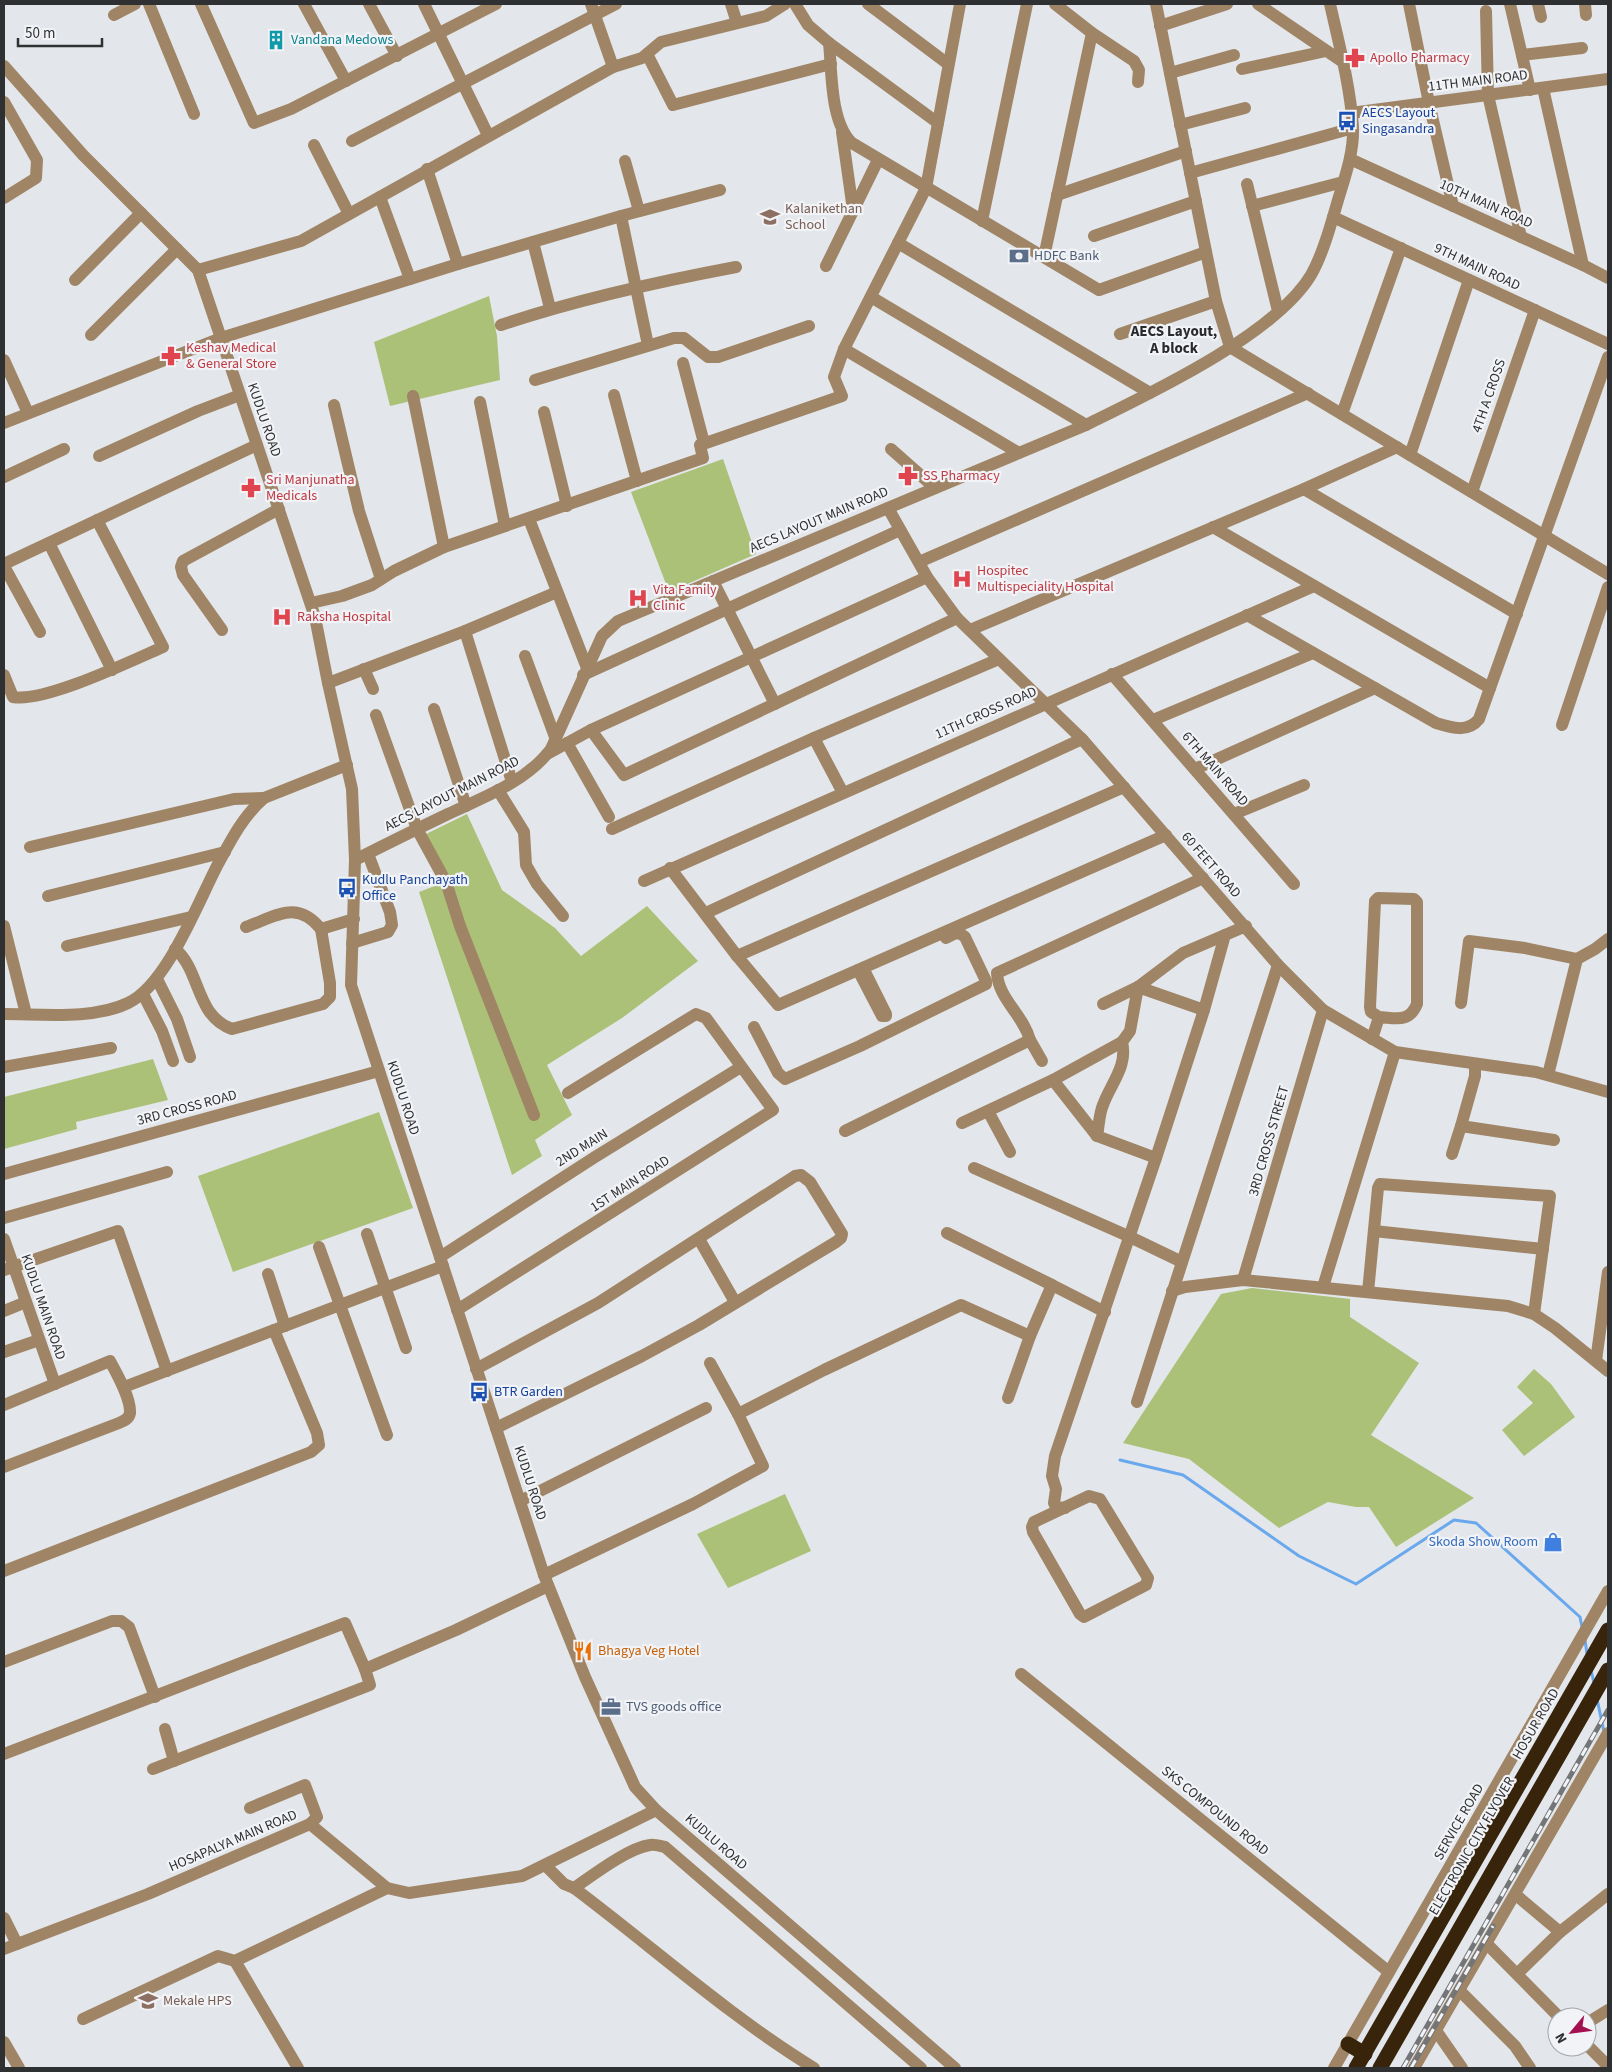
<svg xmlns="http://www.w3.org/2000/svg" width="1612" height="2072" font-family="'Source Sans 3',sans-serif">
  <rect width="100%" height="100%" fill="#e3e6ea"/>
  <g fill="#acc178">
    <polygon points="489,296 497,336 500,380 390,406 374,342"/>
    <polygon points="723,459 756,554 669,592 631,492"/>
    <polygon points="467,814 502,890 555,928 581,956 647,906 698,961 622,1018 547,1065 572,1115 535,1140 542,1156 512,1175 419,892 440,884 424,835"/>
    <polygon points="153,1059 168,1100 76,1122 77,1129 4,1149 4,1097"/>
    <polygon points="379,1112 413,1208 233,1272 198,1176"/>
    <polygon points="1252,1288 1350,1299 1350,1317 1419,1363 1371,1435 1474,1498 1396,1547 1369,1507 1356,1507 1328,1502 1279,1528 1189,1459 1123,1443 1221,1294"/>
    <polygon points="1534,1369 1551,1384 1575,1417 1524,1456 1502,1430 1533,1403 1517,1387"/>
    <polygon points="785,1494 811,1551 728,1588 697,1534"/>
  </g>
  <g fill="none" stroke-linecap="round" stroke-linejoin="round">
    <g stroke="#6aa8ee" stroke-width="3">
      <polyline points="1120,1460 1183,1475 1299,1556 1356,1584 1454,1520 1476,1523 1580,1617 1582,1627"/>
      <polyline points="1585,1640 1587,1654"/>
      <polyline points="1591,1670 1594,1683"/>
      <polyline points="1597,1699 1604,1732"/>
    </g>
    <g stroke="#9f8566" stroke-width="12">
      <polyline points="149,4 194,114"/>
      <polyline points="201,4 254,123 291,109 496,4"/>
      <polyline points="304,4 346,81"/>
      <polyline points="369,4 397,56"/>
      <polyline points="424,4 488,135"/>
      <polyline points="591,4 613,67"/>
      <polyline points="731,4 737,23"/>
      <polyline points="795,4 808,25 829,43 938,123"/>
      <polyline points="868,4 948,64"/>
      <polyline points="1156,4 1216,301 1230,347 1608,574"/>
      <polyline points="1258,4 1343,62"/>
      <polyline points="1409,4 1429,103 1453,206"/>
      <polyline points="1510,4 1530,90"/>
      <polyline points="1538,4 1541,17"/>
      <polyline points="1585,4 1586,15"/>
      <polyline points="1486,11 1488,95 1521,237"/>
      <polyline points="114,15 135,4"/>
      <polyline points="1160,26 1227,4"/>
      <polyline points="1092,33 1134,61 1139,70 1138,82"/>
      <path d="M829,43C832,72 830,122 852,143L1099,290L1206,252"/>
      <polyline points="647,54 673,105 831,64"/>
      <polyline points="1522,55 1582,48"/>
      <polyline points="4,66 83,155 198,270 315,617 328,683 352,789 355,860 351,985 544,1575 585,1677 635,1787 656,1810 955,2068"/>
      <polyline points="1242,69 1326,51"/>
      <polyline points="1170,73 1234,55"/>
      <polyline points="1543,88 1583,265"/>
      <polyline points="4,102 37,160 36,178 4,198"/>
      <polyline points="1351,113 1608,79"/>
      <polyline points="1180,125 1245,108"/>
      <polyline points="842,132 853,210"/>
      <polyline points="352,141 616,4"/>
      <polyline points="314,145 349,214"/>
      <polyline points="1350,159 1583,265 1608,278"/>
      <polyline points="625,161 639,211"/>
      <polyline points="427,169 458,264"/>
      <polyline points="1190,173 1353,128"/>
      <polyline points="1247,184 1278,311"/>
      <polyline points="1057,195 1186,151"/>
      <polyline points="380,197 410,279"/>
      <polyline points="1252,206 1343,182"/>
      <polyline points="621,216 648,345"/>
      <polyline points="1333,217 1608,344"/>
      <polyline points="982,221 1027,4"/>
      <polyline points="1094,236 1196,201"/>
      <polyline points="533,242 550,308"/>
      <polyline points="898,243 1150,393"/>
      <polyline points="1044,257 1092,33 1055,4"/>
      <polyline points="826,266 878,160"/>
      <polyline points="198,270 301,241 613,67 642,58 661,42 766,16 785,4"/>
      <polyline points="75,280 141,213"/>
      <polyline points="871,297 1086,425"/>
      <path d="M501,325C578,299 656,282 736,267"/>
      <polyline points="1120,334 1216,301"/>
      <polyline points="91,335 177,249"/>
      <polyline points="844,349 1019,453"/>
      <polyline points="4,360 28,413"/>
      <polyline points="683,363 704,443"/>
      <polyline points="535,380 674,338 684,338 708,357 718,357 809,326"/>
      <polyline points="614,395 637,481"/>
      <polyline points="413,396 444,547"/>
      <polyline points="480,402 505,526"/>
      <polyline points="334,405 359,511 381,579"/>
      <polyline points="544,412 567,506"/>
      <polyline points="1342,414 1401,248"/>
      <polyline points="4,423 221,338 458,264 621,216 720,190"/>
      <polyline points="891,449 935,488"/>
      <polyline points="1410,455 1469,280"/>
      <polyline points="99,456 198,411 240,395"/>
      <polyline points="4,477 64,449"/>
      <polyline points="1304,489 1517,614"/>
      <polyline points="1472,492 1535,310"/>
      <polyline points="888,508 927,577 957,618 1082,739 1278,965 1323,1010 1395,1052 1536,1072 1608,1092"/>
      <polyline points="529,519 587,668"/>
      <polyline points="1213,527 1490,688"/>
      <polyline points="49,543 112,670"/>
      <polyline points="919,562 1308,393"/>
      <polyline points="4,564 257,445"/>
      <polyline points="4,566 40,632"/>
      <polyline points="713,581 775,704"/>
      <polyline points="311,603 342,596 372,585 394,571 444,547 703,458 700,445 842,396 834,377 844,349 926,188 960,4"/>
      <path d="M1247,615L1436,723C1452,728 1468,733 1479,719L1608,357"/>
      <polyline points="222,630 183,575 181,567 183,561 279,509"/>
      <polyline points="970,630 1304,489 1397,447"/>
      <polyline points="465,631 512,782"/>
      <polyline points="525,656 555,737"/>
      <polyline points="364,669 373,689"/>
      <polyline points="1112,674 1294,884"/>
      <path d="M4,675L13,697C44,703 131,661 163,647L97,520"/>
      <polyline points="583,675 900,530"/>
      <polyline points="328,683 465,631 557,592"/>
      <polyline points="434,709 466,806"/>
      <polyline points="376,715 417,829 446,882 460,926 534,1115"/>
      <polyline points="1153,720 1313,653"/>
      <polyline points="1562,725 1608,587"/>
      <polyline points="591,730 624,775 957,618"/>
      <polyline points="814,738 843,793"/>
      <polyline points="567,743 609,817"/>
      <polyline points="547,754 591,730 927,577"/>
      <polyline points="1195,769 1375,688"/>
      <polyline points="498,790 524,832 526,865 537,884 563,916"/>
      <polyline points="1234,814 1304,785"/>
      <polyline points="612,829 814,738 999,659"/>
      <polyline points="30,847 234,799 264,798"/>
      <path d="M355,860C386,844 417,829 448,814C484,797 526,782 551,749L602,636L618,621L1086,425C1149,394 1275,335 1311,275C1323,254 1331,224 1338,200C1345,177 1354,152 1353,127C1350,85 1339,44 1330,4"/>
      <polyline points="670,868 737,956 778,1005 1166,835"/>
      <polyline points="644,881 1314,586"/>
      <polyline points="48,896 225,852"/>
      <polyline points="706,913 1082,739"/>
      <polyline points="4,926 26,1014"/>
      <path d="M246,927C276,916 297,899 321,929"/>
      <polyline points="352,943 388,932 392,925 390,912 368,854"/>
      <polyline points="67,946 191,917"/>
      <path d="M175,949C201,970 195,1016 232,1029L323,1004L330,997V983L321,929L354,919"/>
      <polyline points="737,956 1124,787"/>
      <polyline points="858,970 882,1016 886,1016 886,1014 863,968"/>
      <polyline points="157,979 177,1019 190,1057"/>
      <path d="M1138,987L1130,1031L1122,1042C1128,1066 1111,1083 1103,1105C1099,1114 1099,1126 1097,1136L1156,1158"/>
      <polyline points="1138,987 1204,1010"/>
      <polyline points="143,994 162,1031 173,1061"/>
      <polyline points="1461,1003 1469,941 1525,948 1577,959"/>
      <polyline points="1103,1004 1138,987 1183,953 1225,935"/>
      <path d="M4,1014C42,1014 93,1020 128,1003C167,985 198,902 218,864C231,840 243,816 264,798L347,765"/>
      <polyline points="754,1027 778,1073 785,1079 860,1046 986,984 986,981 965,937 961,934 956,933 946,938"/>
      <path d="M1372,1039L1379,1017C1397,1018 1409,1023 1417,1004V902L1414,899L1378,898L1375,901L1370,1007L1371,1012L1379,1017"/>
      <polyline points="1030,1040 1042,1061"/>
      <polyline points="1475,1064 1475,1076 1461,1126 1554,1140"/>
      <polyline points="4,1067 111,1048"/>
      <polyline points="1548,1075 1577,959 1595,949 1608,939"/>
      <polyline points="1053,1080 1097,1136"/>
      <polyline points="988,1111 1010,1152"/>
      <polyline points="962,1123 1053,1080 1122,1042"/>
      <path d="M845,1131L1030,1040C1024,1016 998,998 997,973L1203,878"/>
      <polyline points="1452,1154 1461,1126"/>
      <polyline points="974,1168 1128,1236 1182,1262"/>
      <polyline points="4,1174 379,1071"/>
      <polyline points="4,1218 167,1172"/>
      <polyline points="1374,1231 1543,1249"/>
      <polyline points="947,1233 1052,1285"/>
      <polyline points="367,1234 406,1348"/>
      <polyline points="4,1239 55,1384"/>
      <polyline points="699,1239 735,1302"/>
      <polyline points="319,1247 387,1435"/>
      <polyline points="440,1257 595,1157 741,1067"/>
      <polyline points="4,1270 118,1231 167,1371"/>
      <polyline points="268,1274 285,1326"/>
      <polyline points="1243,1280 1323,1010"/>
      <polyline points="1323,1287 1395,1052"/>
      <polyline points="1172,1291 1185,1287 1243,1280 1508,1306 1534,1314 1555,1328 1608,1371"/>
      <polyline points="1368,1292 1378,1188 1380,1184 1550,1196 1534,1314"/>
      <polyline points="457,1310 773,1110 706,1018 696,1014 568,1093"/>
      <polyline points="4,1311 26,1302"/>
      <polyline points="4,1352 39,1340"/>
      <polyline points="1596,1361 1608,1272"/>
      <polyline points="710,1363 738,1414"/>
      <polyline points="476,1369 598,1303 795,1176 801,1175 810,1182 842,1234 841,1238 836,1242 699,1325 642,1356 496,1428"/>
      <polyline points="124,1387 443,1266"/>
      <polyline points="1008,1398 1030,1336"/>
      <polyline points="1137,1402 1278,965"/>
      <path d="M4,1405L110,1361C117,1374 131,1398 130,1413C129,1419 124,1421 119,1423L4,1467"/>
      <polygon points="1089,1496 1100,1499 1148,1578 1146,1585 1084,1617 1080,1614 1033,1532 1032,1527 1034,1522"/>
      <polyline points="520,1501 706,1408"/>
      <polyline points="1065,1508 1056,1507 1054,1503 1056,1489 1052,1476 1055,1456 1156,1158 1204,1010 1225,935 1246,926"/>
      <polyline points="4,1571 311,1452 319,1445 317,1433 274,1330"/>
      <polyline points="544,1575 693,1504 763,1466 738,1414 824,1370 961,1305 1030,1336 1052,1285 1105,1312"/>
      <polyline points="4,1662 112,1621 121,1621 129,1627 155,1697"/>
      <polyline points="1021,1674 1389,1972"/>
      <polyline points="165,1729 174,1761"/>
      <polyline points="4,1754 345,1623 365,1669"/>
      <polyline points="153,1769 370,1685 365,1669 456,1630 548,1586"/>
      <polyline points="250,1808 305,1785 317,1817 310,1824"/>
      <path d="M545,1865L564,1884L574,1888C654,1948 729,2016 814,2068"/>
      <path d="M574,1888C593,1875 628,1848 650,1845C655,1844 660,1846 665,1847L921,2068"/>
      <polyline points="1516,1895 1560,1932 1608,1894"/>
      <polyline points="4,1918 17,1944"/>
      <polyline points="1487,1944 1559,2017"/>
      <polyline points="4,1949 148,1894 310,1824 387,1888 409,1893 522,1876 656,1810"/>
      <polyline points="1517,1974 1560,1932"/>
      <polyline points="1460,1991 1515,2046 1530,2068"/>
      <polyline points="83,2019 218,1956 235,1961"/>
      <polyline points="1587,2023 1608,2010"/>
      <polyline points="1437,2032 1462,2068"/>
      <polyline points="4,2042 19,2068"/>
      <polyline points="1587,2045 1608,2066"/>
      <polyline points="298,2068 235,1961 387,1888"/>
      <polyline points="1334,2068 1608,1591"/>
      <polyline points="1414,2068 1608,1733"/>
    </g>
    <g stroke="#37240a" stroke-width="15">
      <polyline points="1348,2044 1365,2054"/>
      <polyline points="1356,2068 1608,1630"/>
      <polyline points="1380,2068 1608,1670"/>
    </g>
    <defs>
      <g id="rail">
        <polyline points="1403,2068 1608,1710"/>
        <polyline points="1411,2068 1493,1926"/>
      </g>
    </defs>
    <use href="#rail" stroke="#737577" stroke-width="5"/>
    <use href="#rail" stroke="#f1f3f7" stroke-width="3" stroke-dasharray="9" stroke-linecap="butt"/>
  </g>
  <defs>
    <symbol id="building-bare" viewBox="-9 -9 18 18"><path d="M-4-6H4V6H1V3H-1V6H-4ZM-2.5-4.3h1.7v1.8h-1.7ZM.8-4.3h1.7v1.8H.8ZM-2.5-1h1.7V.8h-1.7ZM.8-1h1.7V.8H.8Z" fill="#0f9aa8" stroke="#f1f3f7" stroke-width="2.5" paint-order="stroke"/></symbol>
    <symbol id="pharmacy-bare" viewBox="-9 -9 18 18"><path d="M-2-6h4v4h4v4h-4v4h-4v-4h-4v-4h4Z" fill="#e0444e" stroke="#f1f3f7" stroke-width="2.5" paint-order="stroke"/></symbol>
    <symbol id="bus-bare" viewBox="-9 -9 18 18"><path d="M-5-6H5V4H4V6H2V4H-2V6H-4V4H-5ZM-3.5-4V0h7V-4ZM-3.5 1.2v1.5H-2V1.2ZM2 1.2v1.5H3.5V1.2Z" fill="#1a4fb4" stroke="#f1f3f7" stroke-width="2.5" paint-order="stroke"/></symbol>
    <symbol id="school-bare" viewBox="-9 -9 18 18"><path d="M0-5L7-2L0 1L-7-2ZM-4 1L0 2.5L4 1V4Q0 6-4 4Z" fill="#8d6e63" stroke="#f1f3f7" stroke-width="2.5" paint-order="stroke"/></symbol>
    <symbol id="bank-bare" viewBox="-9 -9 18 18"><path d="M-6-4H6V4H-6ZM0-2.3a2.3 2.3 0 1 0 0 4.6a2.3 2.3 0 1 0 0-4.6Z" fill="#5c6f8a" stroke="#f1f3f7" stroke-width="2.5" paint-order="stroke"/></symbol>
    <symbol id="hospital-bare" viewBox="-9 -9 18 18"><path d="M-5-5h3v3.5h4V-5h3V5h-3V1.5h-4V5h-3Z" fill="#e0444e" stroke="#f1f3f7" stroke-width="2.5" paint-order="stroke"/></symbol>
    <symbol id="shop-bare" viewBox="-9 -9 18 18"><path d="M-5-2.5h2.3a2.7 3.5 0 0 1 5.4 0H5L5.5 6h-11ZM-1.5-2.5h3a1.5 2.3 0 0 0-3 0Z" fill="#3f7fe0" stroke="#f1f3f7" stroke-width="2.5" paint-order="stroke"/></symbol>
    <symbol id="restaurant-bare" viewBox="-9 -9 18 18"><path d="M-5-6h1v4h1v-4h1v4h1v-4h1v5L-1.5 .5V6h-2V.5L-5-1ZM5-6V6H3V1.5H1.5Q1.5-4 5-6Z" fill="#e8710a" stroke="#f1f3f7" stroke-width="2.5" paint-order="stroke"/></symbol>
    <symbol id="office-bare" viewBox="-9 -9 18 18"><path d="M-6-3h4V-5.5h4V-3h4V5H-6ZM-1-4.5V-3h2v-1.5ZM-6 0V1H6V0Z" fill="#5c6f8a" stroke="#f1f3f7" stroke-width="2.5" paint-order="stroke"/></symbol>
  </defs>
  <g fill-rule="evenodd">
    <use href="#building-bare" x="262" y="26" width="28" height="28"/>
    <use href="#pharmacy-bare" x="1341" y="44" width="28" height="28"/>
    <use href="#bus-bare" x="1333" y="107" width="28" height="28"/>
    <use href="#school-bare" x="756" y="203" width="28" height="28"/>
    <use href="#bank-bare" x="1005" y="242" width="28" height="28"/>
    <use href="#pharmacy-bare" x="157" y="342" width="28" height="28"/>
    <use href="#pharmacy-bare" x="894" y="462" width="28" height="28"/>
    <use href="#pharmacy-bare" x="237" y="474" width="28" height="28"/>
    <use href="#hospital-bare" x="948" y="565" width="28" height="28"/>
    <use href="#hospital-bare" x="624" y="584" width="28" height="28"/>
    <use href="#hospital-bare" x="268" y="603" width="28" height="28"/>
    <use href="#bus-bare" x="333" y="874" width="28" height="28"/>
    <use href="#bus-bare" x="465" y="1378" width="28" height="28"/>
    <use href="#shop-bare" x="1539" y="1528" width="28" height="28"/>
    <use href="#restaurant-bare" x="569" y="1637" width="28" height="28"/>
    <use href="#office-bare" x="597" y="1693" width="28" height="28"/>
    <use href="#school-bare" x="134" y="1987" width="28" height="28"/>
  </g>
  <g text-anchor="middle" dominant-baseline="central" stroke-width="4.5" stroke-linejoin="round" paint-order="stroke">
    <g font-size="14" fill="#0d838f" stroke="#f1f3f7" text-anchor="start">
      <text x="291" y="40">Vandana Medows</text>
    </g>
    <g font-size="14" fill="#be3a42" stroke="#f1f3f7" text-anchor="start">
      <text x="1370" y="58">Apollo Pharmacy</text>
      <text x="186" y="348">Keshav Medical<tspan x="186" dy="16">&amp; General Store</tspan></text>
      <text x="923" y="476">SS Pharmacy</text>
      <text x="266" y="480">Sri Manjunatha<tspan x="266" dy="16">Medicals</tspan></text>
      <text x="977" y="571">Hospitec<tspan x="977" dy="16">Multispeciality Hospital</tspan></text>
      <text x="653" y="590">Vita Family<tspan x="653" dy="16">Clinic</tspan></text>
      <text x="297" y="617">Raksha Hospital</text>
    </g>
    <g font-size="14" fill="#2f3031" stroke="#f1f3f7">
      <text transform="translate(1478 81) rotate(-7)">11TH MAIN ROAD</text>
      <text transform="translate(1486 204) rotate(24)">10TH MAIN ROAD</text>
      <text transform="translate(1477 267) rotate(25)">9TH MAIN ROAD</text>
      <text transform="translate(1489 396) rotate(-71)">4TH A CROSS</text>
      <text transform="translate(264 420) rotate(71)">KUDLU ROAD</text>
      <text transform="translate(819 520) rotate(-23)">AECS LAYOUT MAIN ROAD</text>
      <text transform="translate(986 713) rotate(-24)">11TH CROSS ROAD</text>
      <text transform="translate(1215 769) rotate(49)">6TH MAIN ROAD</text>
      <text transform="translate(452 794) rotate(-27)">AECS LAYOUT MAIN ROAD</text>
      <text transform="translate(1211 865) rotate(49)">60 FEET ROAD</text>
      <text transform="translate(403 1098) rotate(72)">KUDLU ROAD</text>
      <text transform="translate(187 1108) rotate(-15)">3RD CROSS ROAD</text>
      <text transform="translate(1269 1141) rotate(-74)">3RD CROSS STREET</text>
      <text transform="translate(582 1148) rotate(-32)">2ND MAIN</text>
      <text transform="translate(630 1184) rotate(-33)">1ST MAIN ROAD</text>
      <text transform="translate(43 1307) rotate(71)">KUDLU MAIN ROAD</text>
      <text transform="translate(530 1483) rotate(72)">KUDLU ROAD</text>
      <text transform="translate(1536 1724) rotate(-60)">HOSUR ROAD</text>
      <text transform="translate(1215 1811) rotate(39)">SKS COMPOUND ROAD</text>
      <text transform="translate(1459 1822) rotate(-60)">SERVICE ROAD</text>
      <text transform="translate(233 1841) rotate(-23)">HOSAPALYA MAIN ROAD</text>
      <text transform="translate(716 1842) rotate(41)">KUDLU ROAD</text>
      <text transform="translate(1472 1846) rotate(-60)">ELECTRONIC CITY FLYOVER</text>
    </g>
    <g font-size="14" fill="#164399" stroke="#f1f3f7" text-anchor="start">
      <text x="1362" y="113">AECS Layout<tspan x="1362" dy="16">Singasandra</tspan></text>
      <text x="362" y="880">Kudlu Panchayath<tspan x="362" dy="16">Office</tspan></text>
      <text x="494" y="1392">BTR Garden</text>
    </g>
    <g font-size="14" fill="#785e54" stroke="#f1f3f7" text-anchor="start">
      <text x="785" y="209">Kalanikethan<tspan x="785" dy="16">School</tspan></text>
      <text x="163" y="2001">Mekale HPS</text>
    </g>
    <g font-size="14" fill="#4e5e75" stroke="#f1f3f7" text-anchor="start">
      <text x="1034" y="256">HDFC Bank</text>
      <text x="626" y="1707">TVS goods office</text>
    </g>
    <g font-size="14" fill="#366cbe" stroke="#f1f3f7" text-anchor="end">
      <text x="1538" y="1542">Skoda Show Room</text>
    </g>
    <g font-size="14" fill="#c56008" stroke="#f1f3f7" text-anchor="start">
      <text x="598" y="1651">Bhagya Veg Hotel</text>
    </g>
    <g font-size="15" font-weight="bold" fill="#292a2d" stroke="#f1f3f7">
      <text x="1174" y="331">AECS Layout,<tspan x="1174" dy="17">A block</tspan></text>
    </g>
  </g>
  <rect width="1612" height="2072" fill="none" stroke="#2f3031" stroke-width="10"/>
  <g transform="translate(1572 2032) rotate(241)"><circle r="24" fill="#f1f3f7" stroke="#a3a5a8"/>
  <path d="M0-4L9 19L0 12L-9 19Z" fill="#a4104f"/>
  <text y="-8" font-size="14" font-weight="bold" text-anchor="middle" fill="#2f3031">N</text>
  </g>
  <path d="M18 38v8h84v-8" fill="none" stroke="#2f3031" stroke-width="2.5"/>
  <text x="25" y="38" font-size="15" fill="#2f3031" stroke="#f1f3f7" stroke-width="4" paint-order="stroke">50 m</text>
</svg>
